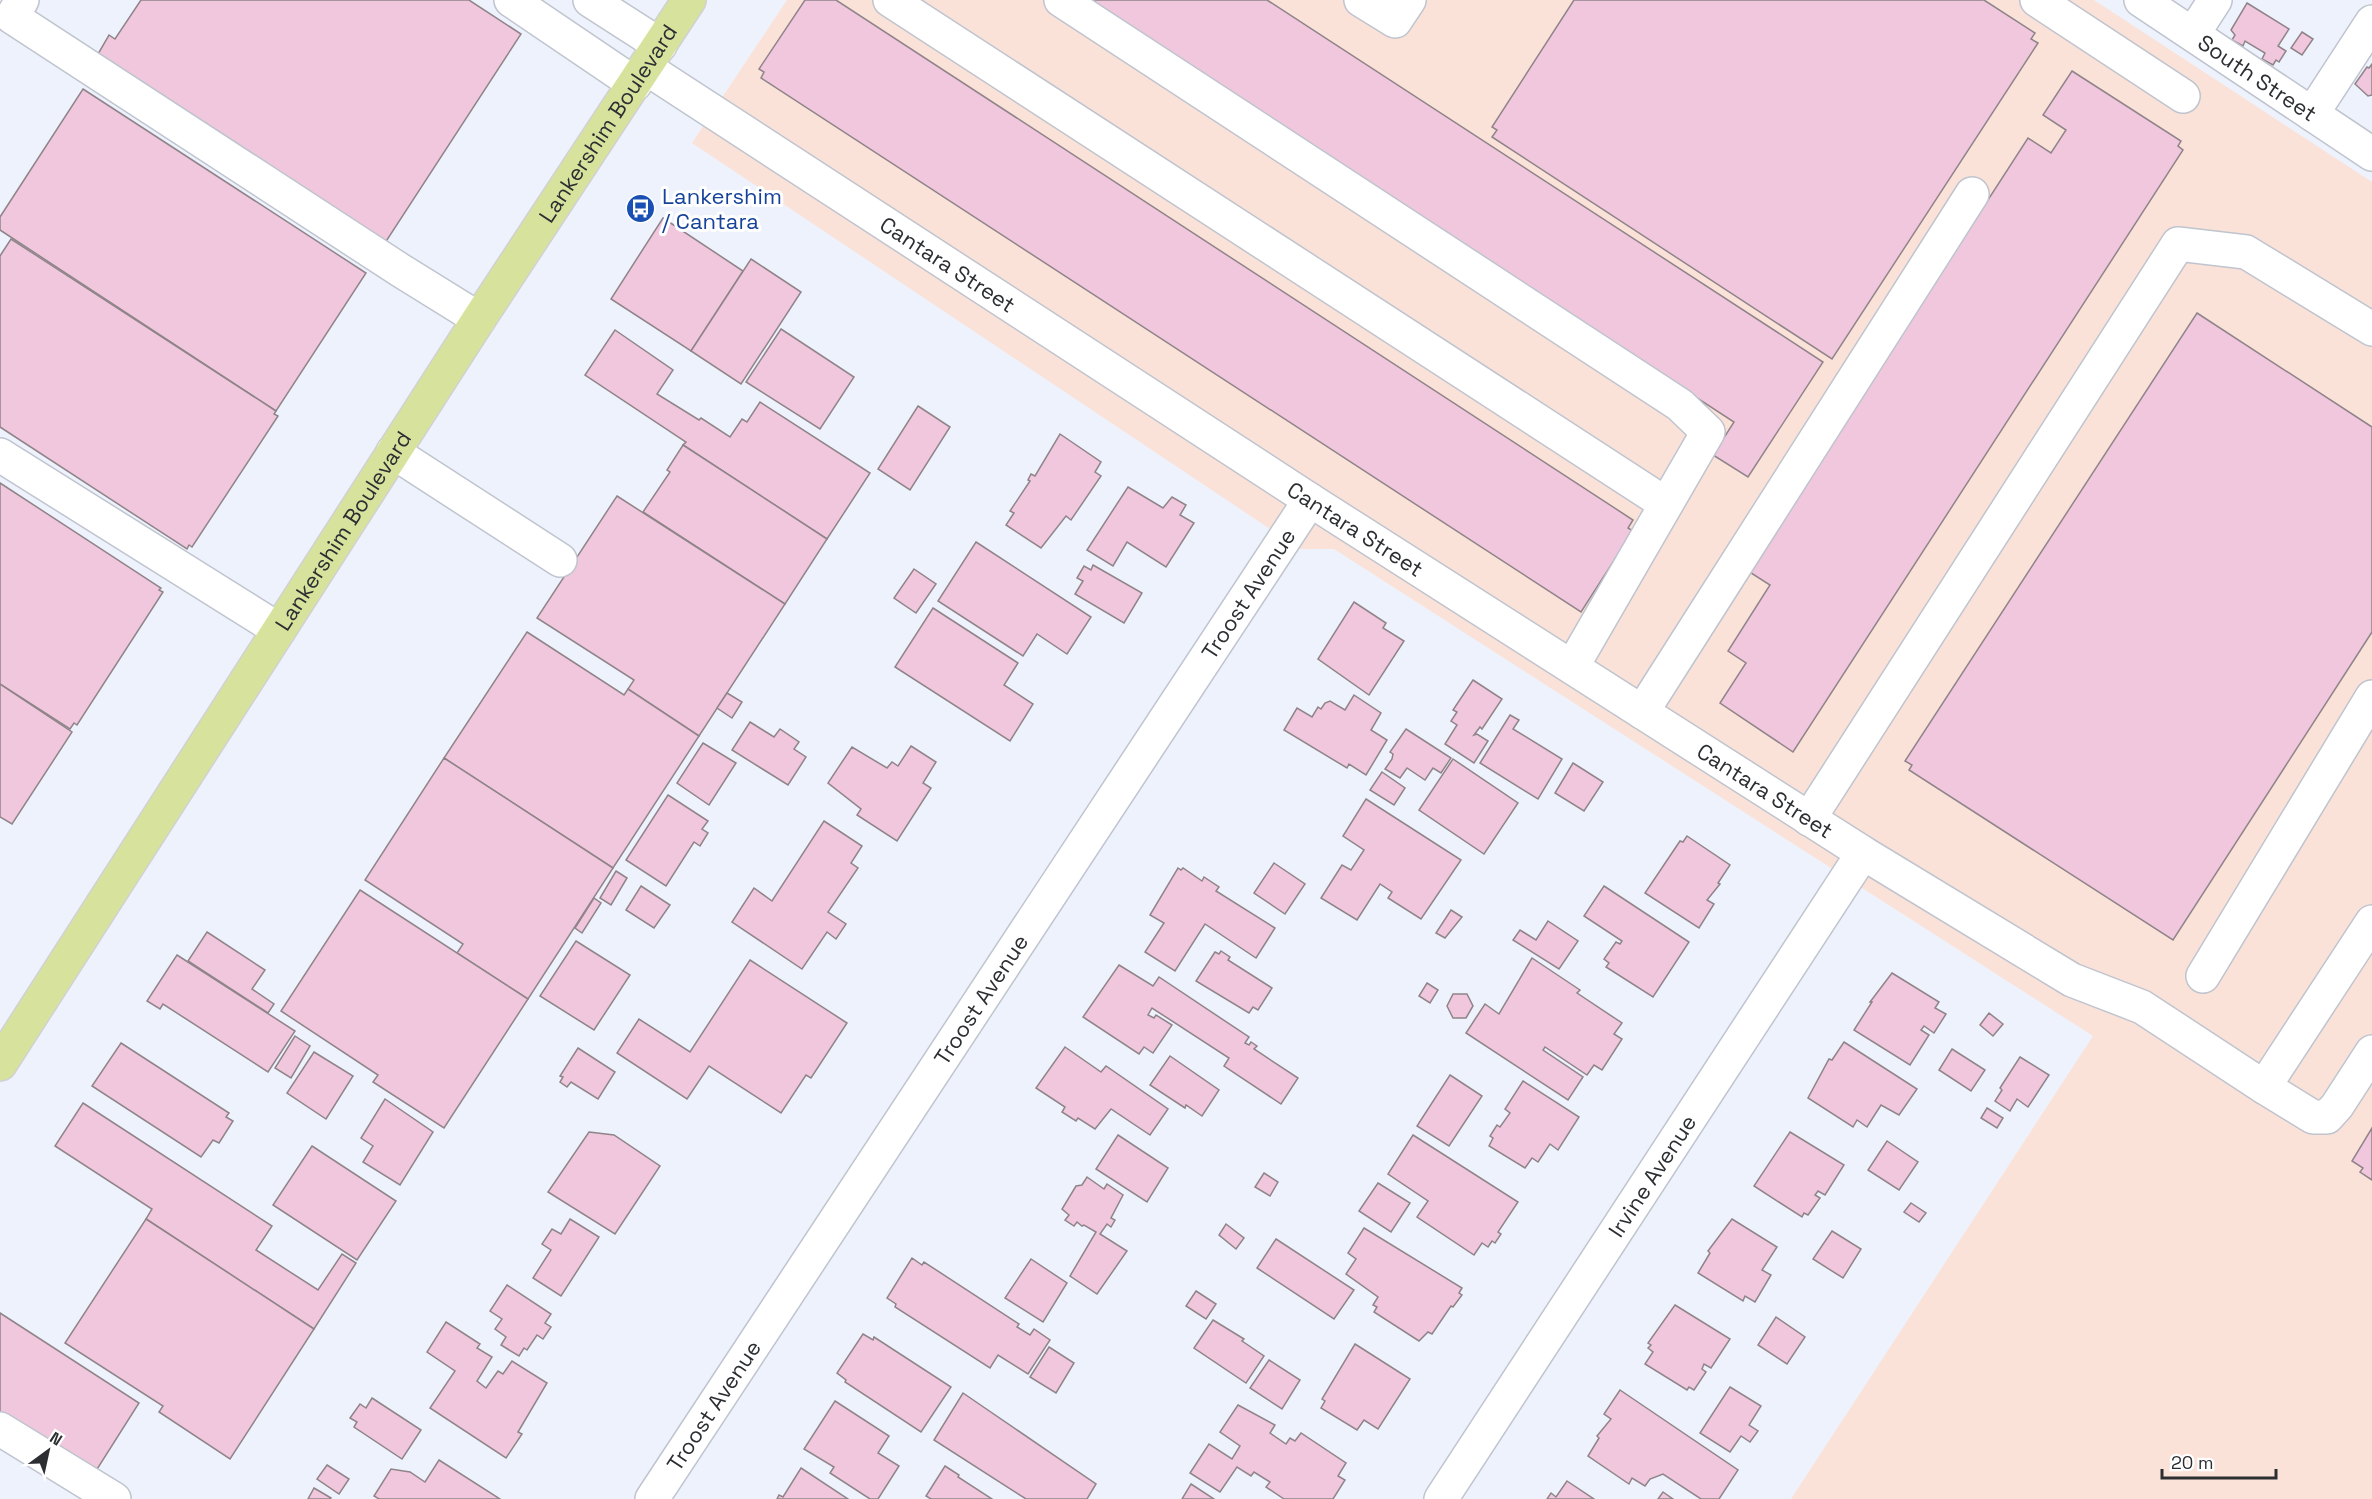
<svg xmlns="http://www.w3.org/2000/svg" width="2372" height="1499" font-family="'Space Grotesk',sans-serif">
  <rect width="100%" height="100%" fill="#edf2fc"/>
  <polygon fill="#fbe2d9" points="787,0 2094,0 2372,182 2372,1499 1791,1499 2093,1036 1334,549 1300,549 692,143"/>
  <g fill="#f1c7dd" stroke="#8f8489" stroke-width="1.5">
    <polygon points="141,0 469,0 521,34 385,243 98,54 109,35 115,39"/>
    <polygon points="805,0 836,0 1633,520 1628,528 1633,531 1581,612 761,78 764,72 759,69"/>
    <polygon points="1087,0 1267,0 1823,362 1748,477 1713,455 1734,422"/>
    <polygon points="1574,0 1984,0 2035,33 2031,39 2038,43 1832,359 1492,137 1497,130 1492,127"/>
    <polygon points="2247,3 2289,29 2278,46 2286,51 2279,62 2276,60 2273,65 2262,59 2265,53 2245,41 2243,46 2232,40 2235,35 2231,30"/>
    <polygon points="2302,32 2313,39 2302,55 2291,48"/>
    <polygon points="2372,64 2372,95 2368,96 2355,84 2367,67 2369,68"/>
    <polygon points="2072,71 2181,141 2178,146 2183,150 1793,752 1720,703 1746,663 1728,651 1770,585 1748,571 2028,138 2051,153 2066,130 2043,115"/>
    <polygon points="83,89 366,273 276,411 0,230 0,217"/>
    <polygon points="663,218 743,271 691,351 611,299"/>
    <polygon points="11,239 276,411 274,414 278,416 192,547 189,545 187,549 0,427 0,256"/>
    <polygon points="751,259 801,292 741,384 691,351"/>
    <polygon points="2197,313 2372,427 2372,632 2173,940 1909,770 1912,765 1905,761"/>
    <polygon points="781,329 854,377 820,429 746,382"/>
    <polygon points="615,330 673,370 657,394 699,420 701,418 730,437 742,419 747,422 760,402 870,473 827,539 683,445 686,442 585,375"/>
    <polygon points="918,406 950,427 910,490 878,469"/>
    <polygon points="1060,434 1101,462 1095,472 1101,476 1071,520 1066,516 1041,548 1006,525 1014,513 1010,511 1030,481 1028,480 1031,474 1035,476"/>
    <polygon points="683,445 827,539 785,604 643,512 670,472 667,470"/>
    <polygon points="0,483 161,588 159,590 163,592 77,725 74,723 70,729 0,684"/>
    <polygon points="1128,487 1163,508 1172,497 1186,505 1180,515 1194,523 1166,567 1127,542 1113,566 1087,550"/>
    <polygon points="617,496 785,604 699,736 628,689 634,680 537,618"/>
    <polygon points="976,542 1091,617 1067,654 1037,634 1023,656 938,601"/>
    <polygon points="1093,565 1142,593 1124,623 1075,594 1083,581 1077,578 1084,566 1091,570"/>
    <polygon points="914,569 936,584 916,613 894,598"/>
    <polygon points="1354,602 1386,623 1383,628 1404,641 1369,695 1318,659"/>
    <polygon points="933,608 1018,663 1004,685 1033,704 1010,741 895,667"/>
    <polygon points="527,632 624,695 628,689 699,736 613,868 444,758"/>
    <polygon points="1473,680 1502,699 1482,729 1480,727 1474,735 1477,734 1488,741 1474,763 1445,744 1457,725 1451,721 1457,712 1453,710"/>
    <polygon points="0,684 72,732 12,824 0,817"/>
    <polygon points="727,693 742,702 732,718 717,708"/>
    <polygon points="1354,695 1381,713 1371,730 1387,740 1366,775 1349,764 1347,768 1284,730 1297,708 1312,717 1318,707 1321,709 1325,703 1330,701 1345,710"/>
    <polygon points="1510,715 1519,720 1513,729 1562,759 1538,799 1480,763"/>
    <polygon points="750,722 774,737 780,729 799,742 794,749 806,757 788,785 732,750"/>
    <polygon points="1406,729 1451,758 1441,773 1433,768 1425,780 1407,768 1400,778 1385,769 1392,759 1393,754 1390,752"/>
    <polygon points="703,743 736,763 709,805 677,783"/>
    <polygon points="911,746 936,762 923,783 931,788 897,841 857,815 861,809 828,783 852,747 887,768 892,762 898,766"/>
    <polygon points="444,758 613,868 528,999 457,953 463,944 365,880"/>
    <polygon points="1453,759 1518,803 1484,854 1419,810"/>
    <polygon points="1573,763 1603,782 1584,811 1555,793"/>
    <polygon points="1382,772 1405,788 1394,805 1370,790"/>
    <polygon points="668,795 708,821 702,829 708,833 700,846 694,842 666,886 626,860"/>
    <polygon points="1366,799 1461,860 1421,919 1388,898 1392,892 1380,884 1357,920 1321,898 1342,865 1351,870 1364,850 1343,836"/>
    <polygon points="824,821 862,846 851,863 858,868 828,912 846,924 836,939 827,932 802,969 732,922 754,888 772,901"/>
    <polygon points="1687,836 1730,865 1718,883 1720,884 1707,900 1714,904 1699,928 1645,893 1680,841 1683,842"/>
    <polygon points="1274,863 1305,884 1285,914 1254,893"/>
    <polygon points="1178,868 1181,870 1183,868 1202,881 1204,877 1219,887 1216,891 1275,928 1256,958 1205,924 1175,971 1145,952 1164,923 1150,915"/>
    <polygon points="616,871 627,878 611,905 600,898"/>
    <polygon points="641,886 670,905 654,928 626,910"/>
    <polygon points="1604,886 1689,942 1653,997 1606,967 1609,963 1604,959 1616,942 1620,944 1622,941 1584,916"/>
    <polygon points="360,890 528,999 444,1128 373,1082 378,1075 281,1011"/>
    <polygon points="594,898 601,903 582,933 575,928"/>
    <polygon points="1451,910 1462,917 1445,938 1436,933"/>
    <polygon points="1548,921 1578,941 1559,969 1513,940 1520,930 1536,940"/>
    <polygon points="207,932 265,970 252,989 274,1004 268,1013 188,961"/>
    <polygon points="576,941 630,975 594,1030 540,996"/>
    <polygon points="1221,951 1230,957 1228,960 1272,988 1258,1010 1253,1007 1249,1013 1196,981 1215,952 1219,954"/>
    <polygon points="177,955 295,1031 268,1072 163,1004 160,1009 147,1001"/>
    <polygon points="1532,958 1580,990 1577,993 1622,1023 1614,1034 1622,1039 1602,1070 1594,1065 1587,1075 1545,1047 1543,1050 1583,1077 1568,1100 1466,1033 1485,1004 1499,1014"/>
    <polygon points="750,960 847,1023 811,1078 806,1075 781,1113 709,1066 687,1099 617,1053 639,1019 690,1052"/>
    <polygon points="1119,965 1153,986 1159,977 1249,1037 1245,1043 1249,1045 1251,1042 1257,1046 1254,1049 1298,1078 1281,1104 1224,1066 1229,1058 1152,1008 1148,1015 1154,1018 1156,1015 1172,1025 1153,1053 1144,1047 1139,1054 1083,1017"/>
    <polygon points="1892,973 1939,1002 1935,1008 1946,1014 1934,1033 1924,1026 1921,1030 1929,1035 1910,1065 1854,1030 1872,1002 1870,1002"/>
    <polygon points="1427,983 1438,990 1430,1003 1419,996"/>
    <polygon points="1453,994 1467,994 1473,1006 1466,1018 1453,1018 1447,1006"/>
    <polygon points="1989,1013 2003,1024 1993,1036 1980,1025"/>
    <polygon points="295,1036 310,1046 291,1078 275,1068"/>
    <polygon points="1844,1042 1917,1089 1899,1115 1881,1105 1867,1127 1857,1120 1853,1127 1808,1098 1829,1059 1832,1060"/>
    <polygon points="121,1043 229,1113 226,1117 233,1121 219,1143 213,1140 201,1157 92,1086"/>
    <polygon points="1065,1047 1101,1072 1106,1066 1168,1109 1150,1135 1111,1109 1095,1129 1078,1118 1076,1121 1062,1112 1065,1107 1036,1088"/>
    <polygon points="578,1048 615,1072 598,1099 571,1082 567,1087 560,1082 563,1077 560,1076"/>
    <polygon points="1952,1049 1985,1070 1971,1091 1939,1070"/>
    <polygon points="314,1052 353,1076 326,1119 287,1093"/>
    <polygon points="1170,1056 1219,1090 1202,1116 1186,1105 1185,1108 1150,1085"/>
    <polygon points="2020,1057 2049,1075 2028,1107 2017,1099 2010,1111 1995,1101 2002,1090 2000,1088"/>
    <polygon points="1450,1075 1482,1096 1449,1146 1417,1126"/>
    <polygon points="1523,1081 1579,1117 1558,1150 1550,1144 1538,1162 1532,1158 1525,1168 1489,1146 1493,1138 1490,1136 1497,1125 1500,1127 1510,1113 1505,1109"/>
    <polygon points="385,1099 433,1132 400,1185 363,1162 373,1146 361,1138"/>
    <polygon points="83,1103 272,1226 256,1250 318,1290 342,1254 356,1263 314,1329 146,1219 152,1209 55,1146"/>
    <polygon points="1987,1108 2003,1118 1997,1128 1981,1118"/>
    <polygon points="2372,1128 2372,1180 2360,1172 2363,1168 2352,1161"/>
    <polygon points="589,1132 614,1135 660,1166 615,1234 548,1192"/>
    <polygon points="1790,1132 1844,1165 1825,1195 1818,1191 1815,1195 1820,1198 1808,1215 1804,1213 1802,1217 1754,1186"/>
    <polygon points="1118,1135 1168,1168 1147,1202 1096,1169"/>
    <polygon points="1413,1135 1518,1202 1498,1232 1501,1234 1495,1243 1492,1241 1488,1247 1482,1243 1474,1255 1417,1217 1428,1201 1388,1174"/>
    <polygon points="1887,1141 1918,1162 1899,1190 1868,1170"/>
    <polygon points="312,1146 396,1201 357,1260 273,1205"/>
    <polygon points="1264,1173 1278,1182 1270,1196 1255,1187"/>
    <polygon points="1087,1177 1104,1189 1107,1184 1123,1195 1111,1218 1115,1220 1111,1227 1107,1224 1100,1234 1127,1251 1097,1294 1070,1276 1096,1232 1084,1225 1082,1226 1077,1222 1074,1226 1065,1220 1069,1215 1062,1209 1076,1186 1082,1185"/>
    <polygon points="1378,1183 1410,1203 1391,1232 1359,1211"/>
    <polygon points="1911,1203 1926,1213 1919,1222 1904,1212"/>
    <polygon points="146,1219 314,1329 230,1459 159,1412 163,1406 65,1343"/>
    <polygon points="570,1219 599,1237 561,1296 533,1278 551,1250 542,1244 552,1229 561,1234"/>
    <polygon points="1732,1219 1777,1247 1762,1270 1771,1275 1755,1302 1745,1296 1743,1301 1698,1273 1710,1253 1708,1251"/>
    <polygon points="1226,1224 1244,1238 1236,1249 1219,1235"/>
    <polygon points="1364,1228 1462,1288 1459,1293 1462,1295 1453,1307 1451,1306 1432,1334 1428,1332 1419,1341 1374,1312 1377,1307 1373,1305 1378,1297 1346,1274 1356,1259 1348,1253"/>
    <polygon points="1832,1231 1861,1249 1843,1278 1813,1259"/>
    <polygon points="1276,1239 1354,1290 1334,1319 1257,1268"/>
    <polygon points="912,1258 922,1265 924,1262 1019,1324 1017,1327 1030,1335 1034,1329 1050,1340 1028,1374 998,1355 990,1368 895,1307 896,1304 887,1298"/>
    <polygon points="1031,1259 1067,1283 1043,1322 1005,1298"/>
    <polygon points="507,1285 551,1314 545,1323 551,1327 543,1339 537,1335 527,1350 524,1348 519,1356 501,1345 506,1337 495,1329 502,1319 490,1311"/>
    <polygon points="1196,1291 1216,1304 1206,1319 1186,1306"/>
    <polygon points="1675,1305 1730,1339 1711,1368 1704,1364 1702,1369 1706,1372 1694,1390 1689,1387 1687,1390 1645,1364 1653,1352 1648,1348 1651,1345 1648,1343"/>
    <polygon points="0,1313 139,1403 94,1474 0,1413"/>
    <polygon points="1776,1317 1805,1337 1787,1364 1758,1345"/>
    <polygon points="1213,1320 1244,1339 1242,1341 1264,1356 1246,1383 1194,1348"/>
    <polygon points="446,1322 480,1344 477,1348 492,1357 477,1381 486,1388 498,1371 503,1374 512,1361 547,1383 518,1432 522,1434 506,1458 430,1408 455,1371 427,1352"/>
    <polygon points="863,1334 873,1340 874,1337 951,1387 921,1432 845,1382 846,1380 837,1373"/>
    <polygon points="1355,1344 1410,1379 1378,1429 1364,1420 1357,1430 1321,1408 1325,1401 1322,1399"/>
    <polygon points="1049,1347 1074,1363 1056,1393 1030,1377"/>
    <polygon points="1269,1360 1300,1380 1282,1409 1250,1388"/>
    <polygon points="1730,1387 1761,1406 1749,1425 1758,1431 1750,1442 1741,1436 1730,1452 1700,1433"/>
    <polygon points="1620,1390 1738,1470 1719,1499 1701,1499 1663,1474 1650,1479 1645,1486 1632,1478 1629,1484 1588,1456 1599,1438 1597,1436 1611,1419 1604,1414"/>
    <polygon points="963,1393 1096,1484 1087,1499 1026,1499 934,1440"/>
    <polygon points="372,1398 421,1430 402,1459 354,1427 357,1422 350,1418 360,1404 366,1408"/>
    <polygon points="835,1401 889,1436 878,1453 899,1466 878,1499 870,1499 830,1473 834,1467 804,1449"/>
    <polygon points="1238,1405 1275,1425 1270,1433 1286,1444 1290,1438 1295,1441 1301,1433 1346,1463 1338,1476 1345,1480 1333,1499 1284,1499 1266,1487 1270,1482 1254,1472 1251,1476 1237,1467 1220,1492 1190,1473 1209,1444 1232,1459 1240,1446 1220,1432"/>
    <polygon points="439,1460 500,1499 379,1499 374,1496 391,1469 410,1472 425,1482"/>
    <polygon points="327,1465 349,1479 339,1494 317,1479"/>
    <polygon points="945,1466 959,1475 958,1477 992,1499 931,1499 926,1496"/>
    <polygon points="801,1468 848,1499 777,1499 779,1495 783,1497"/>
    <polygon points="1567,1481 1594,1499 1547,1499 1551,1493 1556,1497"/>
    <polygon points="1191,1484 1214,1499 1182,1499"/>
    <polygon points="314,1488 331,1498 330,1499 308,1499"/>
    <polygon points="1663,1492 1673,1499 1658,1499"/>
  </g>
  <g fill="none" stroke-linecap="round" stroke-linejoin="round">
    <defs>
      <g id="minor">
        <polyline points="22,0 12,17 400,270 479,319"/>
        <polyline points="511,0 635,84"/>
        <polyline points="590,0 660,45"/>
        <polyline points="890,0 1666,504"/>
        <polyline points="1061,0 1680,405 1708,432 1572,667"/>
        <polyline points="1361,0 1395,21 1409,0"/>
        <polyline points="2037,0 2183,96"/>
        <path id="s1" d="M2141,0L2372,154"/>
        <polyline points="2193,34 2215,0"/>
        <path id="s2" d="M646,68L1310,500L1863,853L2072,980L2142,1007L2264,1087L2372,922"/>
        <polyline points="2312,114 2372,22"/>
        <polyline points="393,452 560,560"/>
        <polyline points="0,455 279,630"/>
        <polyline points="1642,712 1972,194"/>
        <polyline points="1809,819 2178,244 2246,252 2372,329"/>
        <polyline points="2203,976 2372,697"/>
        <polyline points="2264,1087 2313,1117 2327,1117 2337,1106 2372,1052"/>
        <polyline points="0,1429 114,1499"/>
        <path id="s3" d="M652,1499L1310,500"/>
        <path id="s4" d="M1441,1499L1863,853"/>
      </g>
      <g id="major">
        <path id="s5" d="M0,1064L479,319L689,0"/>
      </g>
    </defs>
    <use href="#minor" stroke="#bfc4ce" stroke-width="36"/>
    <use href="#major" stroke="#d1d1d2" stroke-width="36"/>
    <use href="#minor" stroke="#fff" stroke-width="33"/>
    <use href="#major" stroke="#d7e39d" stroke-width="33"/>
  </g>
  <defs>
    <symbol id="bus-disc" viewBox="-11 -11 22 22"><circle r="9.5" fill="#1a4fb4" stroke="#fff"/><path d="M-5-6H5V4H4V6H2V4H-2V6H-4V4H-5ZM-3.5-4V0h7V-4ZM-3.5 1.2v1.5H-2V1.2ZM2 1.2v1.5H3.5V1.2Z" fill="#fff"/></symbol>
  </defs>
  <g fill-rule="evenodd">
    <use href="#bus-disc" x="624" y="192" width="33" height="33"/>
  </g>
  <g text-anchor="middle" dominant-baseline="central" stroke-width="6" stroke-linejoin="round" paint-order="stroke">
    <g font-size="22" fill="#2c2e32" stroke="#fff">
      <text stroke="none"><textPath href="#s1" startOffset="140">South Street</textPath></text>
      <text stroke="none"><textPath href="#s5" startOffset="1120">Lankershim Boulevard</textPath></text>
      <text stroke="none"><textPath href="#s2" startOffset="360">Cantara Street</textPath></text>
      <text stroke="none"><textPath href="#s2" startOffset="846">Cantara Street</textPath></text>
      <text stroke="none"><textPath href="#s5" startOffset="634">Lankershim Boulevard</textPath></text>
      <text stroke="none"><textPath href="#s3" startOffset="1084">Troost Avenue</textPath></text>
      <text stroke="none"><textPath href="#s2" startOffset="1332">Cantara Street</textPath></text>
      <text stroke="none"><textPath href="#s3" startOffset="598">Troost Avenue</textPath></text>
      <text stroke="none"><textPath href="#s4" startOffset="386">Irvine Avenue</textPath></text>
      <text stroke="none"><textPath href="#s3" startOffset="112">Troost Avenue</textPath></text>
    </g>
    <g font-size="22" fill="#164399" stroke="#fff" text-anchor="start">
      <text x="662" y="196">Lankershim<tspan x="662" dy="25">/ Cantara</tspan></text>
    </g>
  </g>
  <g transform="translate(48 1451) rotate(33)" stroke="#ffffff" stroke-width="4.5" paint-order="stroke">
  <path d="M0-4.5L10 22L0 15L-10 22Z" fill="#2c2e32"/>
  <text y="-9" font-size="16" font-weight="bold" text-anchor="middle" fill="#2c2e32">N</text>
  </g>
  <path d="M2162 1469v9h114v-9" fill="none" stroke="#2c2e32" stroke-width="3"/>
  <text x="2171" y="1469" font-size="18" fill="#2c2e32" stroke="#ffffff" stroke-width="4.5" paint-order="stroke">20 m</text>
</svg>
